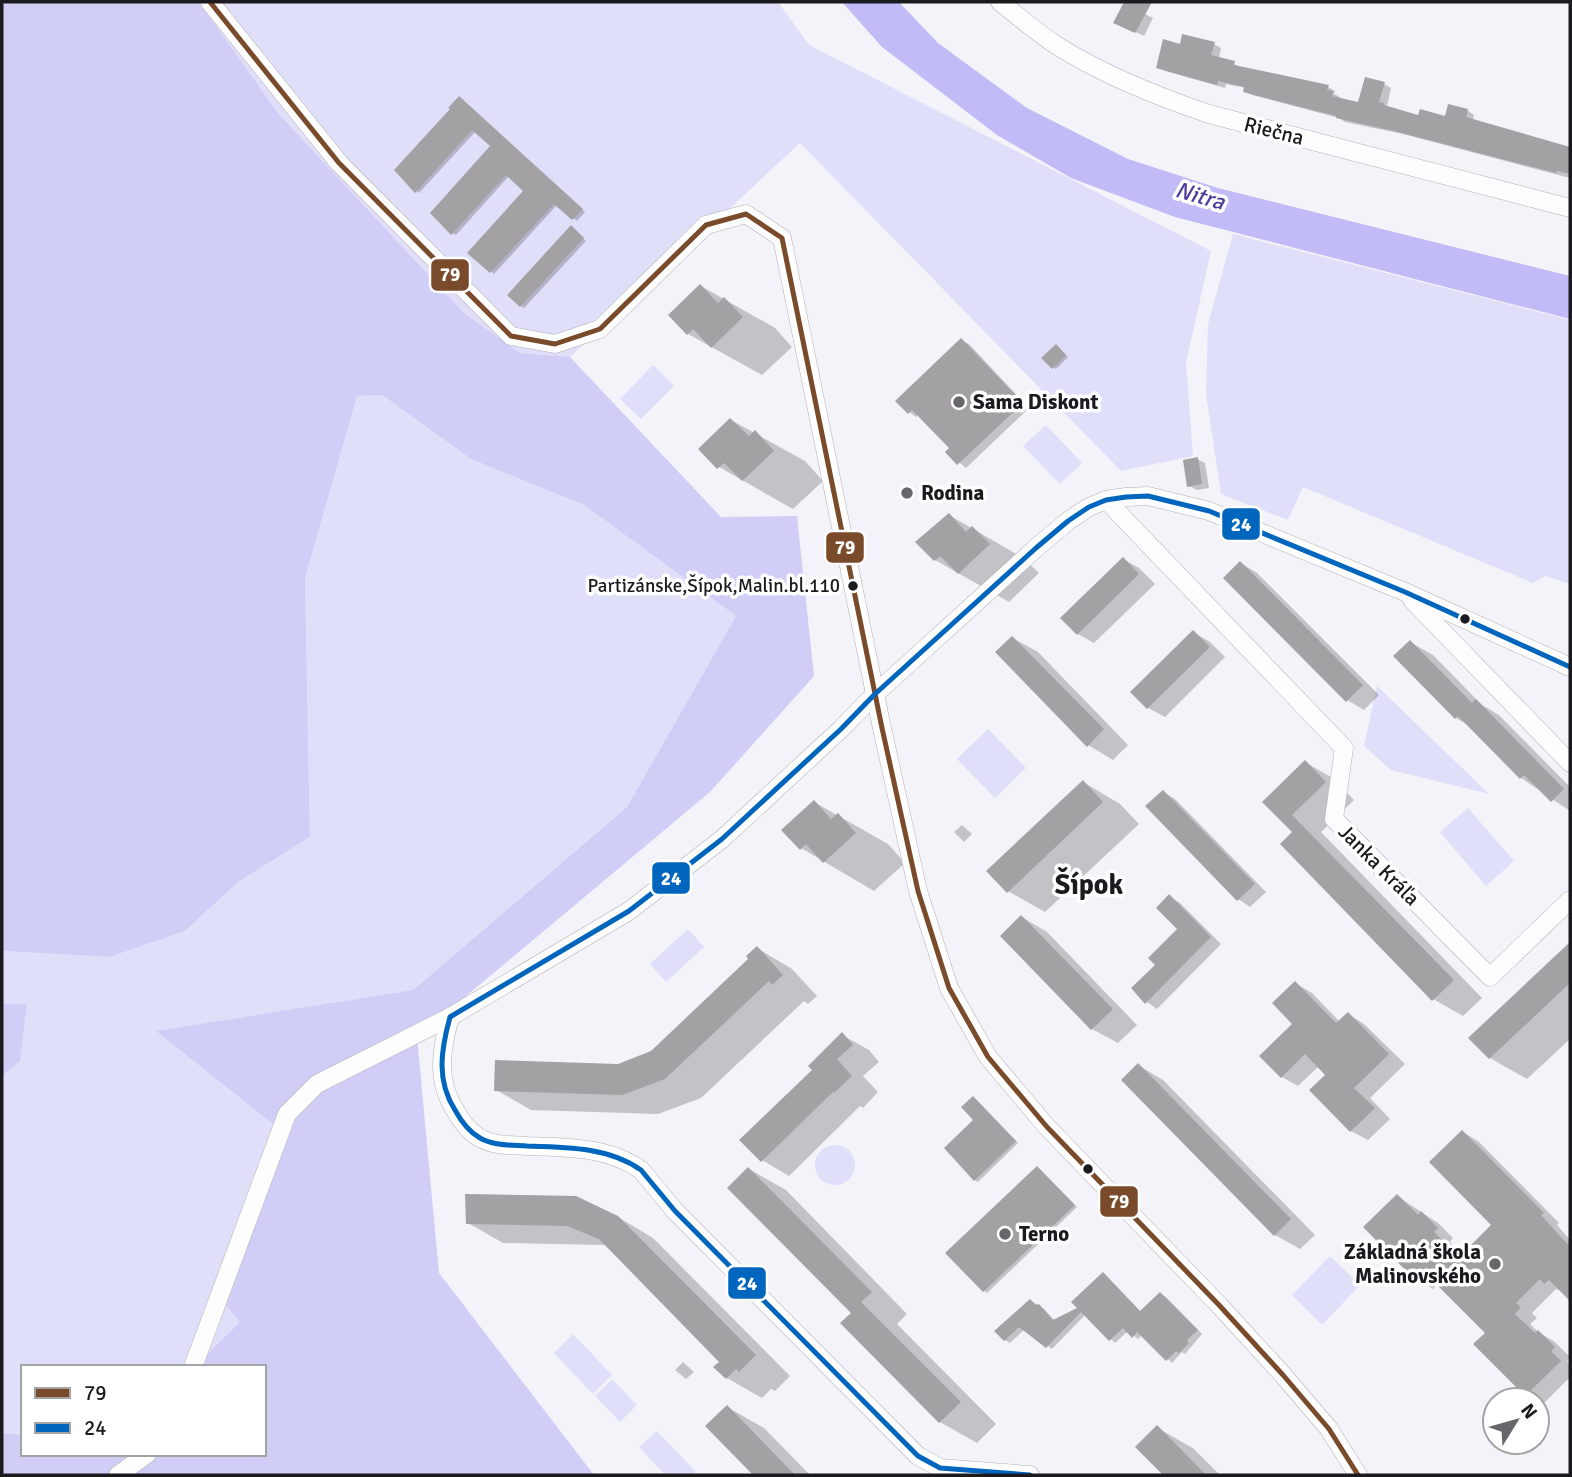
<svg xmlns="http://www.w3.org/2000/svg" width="1572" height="1477" font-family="Signika,sans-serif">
  <rect width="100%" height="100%" fill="#f3f3f9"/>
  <g fill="#e0dffa">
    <polygon points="199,2 778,2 809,45 1211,251 1186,363 1193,456 1121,471 800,143 570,357 520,353 464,313 278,113"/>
    <polygon points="1233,234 1570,320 1570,584 1546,576 1533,583 1303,487 1288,520 1221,494 1206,394 1208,324"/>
    <polygon points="653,365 674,386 641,419 620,399"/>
    <polygon points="382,395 471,459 584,505 736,616 627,807 413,990 157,1031 283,1132 240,1322 194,1367 23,1367 23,1435 2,1433 2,1076 20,1061 27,1004 2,1004 2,951 110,957 185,931 238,882 310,837 305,578 356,396"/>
    <polygon points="1046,425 1082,463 1060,484 1023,446"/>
    <polygon points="1377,686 1489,794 1391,770 1364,746"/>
    <polygon points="988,729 1026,768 995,798 957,759"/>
    <polygon points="1468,808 1514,861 1486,886 1440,832"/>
    <polygon points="688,929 704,947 666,982 650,964"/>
    <circle cx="835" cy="1165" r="20"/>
    <polygon points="1330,1256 1360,1285 1322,1325 1292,1295"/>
    <polygon points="573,1334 612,1375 593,1394 554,1353"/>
    <polygon points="612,1379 637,1405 620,1422 595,1396"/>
    <polygon points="657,1431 696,1472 692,1475 665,1475 639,1447"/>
  </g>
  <g fill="#d0cef6">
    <polygon points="2,2 199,2 278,113 464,313 520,353 570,357 721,517 797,516 814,676 710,792 417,1037 439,1273 594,1475 2,1475 2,1433 23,1435 23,1454 264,1454 264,1367 194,1367 240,1322 217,1294 283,1132 156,1031 413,990 627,807 736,616 584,505 471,459 382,395 357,396 305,578 310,837 238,882 185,931 110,957 2,951"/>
    <polygon points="2,1004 27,1004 20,1061 2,1076"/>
  </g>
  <polygon fill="#c1bcf8" points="842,2 899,2 938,43 1027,108 1128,159 1218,188 1570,276 1570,319 1175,217 1071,178 997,135 882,47"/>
  <g fill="#0003">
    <polygon points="1145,14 1153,18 1144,36 1123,26"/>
    <polygon points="1214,44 1221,48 1219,59 1242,67 1328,87 1335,91 1334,94 1340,97 1339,100 1359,104 1384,84 1391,88 1387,106 1409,115 1446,118 1467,110 1474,115 1473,120 1570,148 1570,178 1403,134 1345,122 1339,118 1252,95 1245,91 1246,88 1226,84 1225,88 1165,71 1158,67 1181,46"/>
    <polygon points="462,100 585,212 577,221 557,205 494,274 470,253 526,191 509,176 456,235 452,233 493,146 476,131 419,193 416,191"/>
    <polygon points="574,229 586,241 524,308 521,306 510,295"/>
    <polygon points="701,286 775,328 792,347 762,375 688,334"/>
    <polygon points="961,340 969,344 1029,408 966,468 947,452 951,448 919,414 916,417 909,412"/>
    <polygon points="1059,348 1068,357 1056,369 1053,367"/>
    <polygon points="731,420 805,461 823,481 793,509 719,467"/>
    <polygon points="1197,459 1205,463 1209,488 1197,490 1189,486"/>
    <polygon points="949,515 1023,558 1039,573 1009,602 935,560"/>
    <polygon points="1123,559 1139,568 1155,584 1094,643 1078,634"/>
    <polygon points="1241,563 1257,573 1379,695 1364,710 1347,700"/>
    <polygon points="1193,632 1210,642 1225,657 1165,717 1148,708"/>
    <polygon points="1013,638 1038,652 1128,745 1113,760 1088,745"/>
    <polygon points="1410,642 1433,655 1482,705 1499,715 1570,787 1570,811 1521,778 1473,728 1456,718"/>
    <polygon points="1305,762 1334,779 1354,800 1321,832 1482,998 1463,1016 1433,999 1295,832 1265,802"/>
    <polygon points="1083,782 1120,804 1139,824 1045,912 1008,891"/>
    <polygon points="1163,792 1175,799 1266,892 1250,907 1238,899"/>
    <polygon points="814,802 888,844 905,863 874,891 801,848"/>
    <polygon points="962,825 972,834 964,842 954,832"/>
    <polygon points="1170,897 1180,903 1221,944 1157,1009 1147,1002 1180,929"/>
    <polygon points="1022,917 1047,932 1137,1025 1118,1043 1092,1029 1002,936"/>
    <polygon points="1570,945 1570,1039 1527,1079 1490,1058 1471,1038"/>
    <polygon points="757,948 792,969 817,996 808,1004 804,1001 701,1098 658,1114 531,1110 496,1090 619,1066 652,1053 751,959"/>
    <polygon points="1295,983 1312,993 1340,1022 1348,1014 1364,1024 1405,1064 1370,1098 1390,1119 1368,1140 1351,1131 1327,1075 1319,1066 1298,1086 1282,1077 1295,1024"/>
    <polygon points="842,1035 869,1050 879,1062 863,1076 878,1092 863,1108 860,1106 789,1176 762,1160 814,1070"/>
    <polygon points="1138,1065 1163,1080 1315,1235 1300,1249 1275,1235"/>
    <polygon points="976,1100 1018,1143 978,1182 975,1180"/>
    <polygon points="1463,1132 1479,1142 1559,1223 1557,1225 1570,1240 1570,1299 1563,1291 1556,1289 1532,1313 1537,1318 1530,1324 1538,1332 1555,1342 1570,1357 1567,1361 1570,1365 1570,1377 1543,1404 1526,1395 1487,1333 1438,1283 1433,1289 1417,1279 1397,1196 1438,1223 1453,1238 1450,1242 1458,1251 1463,1246 1469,1249 1494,1225"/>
    <polygon points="1037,1168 1077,1207 987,1293 984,1291"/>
    <polygon points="749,1169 786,1190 907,1314 897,1324 996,1424 977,1443 940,1422 843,1323 853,1313"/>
    <polygon points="618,1217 653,1238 790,1376 775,1391 771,1389 762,1398 727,1378 721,1362 609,1247 604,1245 503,1243 468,1223"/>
    <polygon points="1103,1274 1141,1312 1161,1294 1166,1297 1202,1334 1185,1354 1182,1352 1172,1363 1142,1335 1138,1339 1128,1331 1115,1343 1085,1315 1052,1349 1025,1329 1010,1343 1005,1340 1031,1301 1044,1309 1055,1321 1080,1309"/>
    <polygon points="683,1362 694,1372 686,1379 675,1370"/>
    <polygon points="727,1407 764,1428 810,1475 755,1475 708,1426"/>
    <polygon points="1158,1428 1194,1449 1220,1475 1165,1475 1138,1447"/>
  </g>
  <g fill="#a3a1a3">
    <polygon points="1124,2 1152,2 1135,33 1113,23"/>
    <polygon points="1182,34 1215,42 1211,55 1235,61 1234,65 1329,85 1327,90 1333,91 1332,96 1358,102 1365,77 1385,82 1379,102 1384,103 1384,105 1418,115 1420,109 1445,116 1448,104 1468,109 1466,117 1570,147 1570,174 1557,171 1556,173 1394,131 1336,118 1336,116 1243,92 1244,87 1218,81 1217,85 1156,68 1163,39 1180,44"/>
    <polygon points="459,96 583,209 572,220 554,204 490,273 467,253 523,191 506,175 451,235 430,213 490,146 472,130 415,193 394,170 450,109 448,108"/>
    <polygon points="571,225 584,238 520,307 507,295"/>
    <polygon points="700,284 718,303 724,297 743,317 711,348 693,329 687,335 668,315"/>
    <polygon points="961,338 1023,403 957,465 945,452 949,448 912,410 908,414 895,401"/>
    <polygon points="1056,344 1066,355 1052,369 1041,358"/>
    <polygon points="730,418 749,436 755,430 774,451 742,481 724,463 717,469 698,449"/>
    <polygon points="1198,457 1202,484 1187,487 1183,460"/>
    <polygon points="949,513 966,532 972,526 990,544 958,574 940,556 934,561 915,542"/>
    <polygon points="1123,557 1139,574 1077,635 1060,618"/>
    <polygon points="1240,561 1363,685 1346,702 1223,578"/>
    <polygon points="1193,630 1210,647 1147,709 1130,692"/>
    <polygon points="1012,636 1104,729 1087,747 995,652"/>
    <polygon points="1410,640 1472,703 1476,699 1564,789 1551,802 1524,775 1520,779 1458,716 1455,719 1393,656"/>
    <polygon points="1305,760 1326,782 1292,815 1454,980 1432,1001 1280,844 1292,832 1262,802"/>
    <polygon points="1083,780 1103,802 1007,893 986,871"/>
    <polygon points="1163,790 1255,884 1237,901 1145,806"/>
    <polygon points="814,800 831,819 838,813 856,833 823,863 806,844 800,850 781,830"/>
    <polygon points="1169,894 1211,937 1145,1004 1131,988 1155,965 1148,958 1177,929 1156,908"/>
    <polygon points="1021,915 1113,1009 1091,1030 1000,936"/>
    <polygon points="1570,942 1570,983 1489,1059 1468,1038"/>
    <polygon points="757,946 783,975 772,985 769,981 665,1079 622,1095 494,1091 495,1060 618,1064 651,1051 748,959 746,956"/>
    <polygon points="1295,981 1336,1023 1348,1012 1389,1054 1354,1088 1375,1108 1350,1132 1309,1090 1325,1075 1305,1054 1281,1078 1259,1056 1292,1024 1272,1003"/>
    <polygon points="842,1032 853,1045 837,1059 852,1076 834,1093 833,1092 761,1162 739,1140 812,1070 808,1066"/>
    <polygon points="1138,1063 1291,1219 1274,1236 1121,1080"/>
    <polygon points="973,1096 1016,1141 974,1181 944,1148 973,1120 961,1107"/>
    <polygon points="1462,1130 1544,1213 1541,1215 1570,1247 1570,1301 1549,1280 1544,1284 1540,1279 1516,1303 1521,1307 1515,1314 1535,1333 1538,1330 1555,1347 1551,1351 1561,1361 1525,1396 1473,1344 1485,1333 1424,1272 1416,1281 1363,1227 1397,1194 1418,1215 1421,1211 1438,1228 1434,1232 1454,1252 1463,1244 1467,1249 1491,1225 1429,1162"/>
    <polygon points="1037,1166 1075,1205 983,1292 945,1253"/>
    <polygon points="748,1167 872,1292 861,1302 961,1402 939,1423 840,1323 851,1313 727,1188"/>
    <polygon points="465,1194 576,1196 618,1216 756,1355 739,1372 736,1369 726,1379 713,1367 719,1362 599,1239 567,1226 466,1224"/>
    <polygon points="1103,1272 1140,1311 1160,1292 1198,1330 1187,1340 1189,1343 1179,1353 1176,1351 1166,1361 1137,1332 1132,1338 1123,1328 1109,1341 1081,1312 1046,1348 1019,1327 1004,1341 994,1331 1030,1299 1036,1305 1039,1304 1053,1320 1077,1308 1071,1302"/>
    <polygon points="727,1405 795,1475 753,1475 705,1426"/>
    <polygon points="1157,1425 1206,1475 1163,1475 1135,1447"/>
  </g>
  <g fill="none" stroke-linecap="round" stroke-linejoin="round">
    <defs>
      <g id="minor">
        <polyline points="210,2 339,163 511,336 555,344 600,329 706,225 746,214 782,238 882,728 918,891 949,988 988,1057 1047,1127 1219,1305 1283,1375 1329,1429 1358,1475"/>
        <path d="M1000,2C1018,16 1036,32 1056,45C1103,75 1156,96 1209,114L1570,208"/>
        <polyline points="1106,500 1344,748 1334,819 1490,977 1570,900"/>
        <polyline points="1412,600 1570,763"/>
        <polyline points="193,1367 287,1114 317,1084 450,1017"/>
        <polyline points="118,1475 147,1454"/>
        <path d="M1030,1475L940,1468L918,1456L675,1211L641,1170C609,1147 566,1147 527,1146C512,1145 494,1146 480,1138C469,1132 461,1121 455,1110C436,1080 441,1050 450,1017L629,911L722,839L841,729L875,694L1036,548L1068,521L1089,507L1106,500L1126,497L1148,496L1209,511L1405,592L1570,667"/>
      </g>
    </defs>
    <use href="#minor" stroke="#b2b2b6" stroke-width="19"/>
    <use href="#minor" stroke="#fdfdfe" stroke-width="18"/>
    <defs>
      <polyline id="bus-1" points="210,2 339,163 511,336 555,344 600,329 706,225 746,214 782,238 882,728 918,891 949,988 988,1057 1047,1127 1219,1305 1283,1375 1329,1429 1358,1475"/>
      <path id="bus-2" d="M1030,1475L940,1468L918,1456L675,1211L641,1170C609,1147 566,1147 527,1146C512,1145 494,1146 480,1138C469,1132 461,1121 455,1110C436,1080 441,1050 450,1017L629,911L722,839L841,729L875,694L1036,548L1068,521L1089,507L1106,500L1126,497L1148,496L1209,511L1405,592L1570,667"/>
    </defs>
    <use href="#bus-1" stroke="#fff" stroke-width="10"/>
    <use href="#bus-2" stroke="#fff" stroke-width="10"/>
    <use href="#bus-1" stroke="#7a4b2a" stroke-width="5"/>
    <use href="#bus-2" stroke="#0065bd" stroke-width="5"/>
  </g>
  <g fill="#67676b" stroke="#fff" stroke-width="2.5">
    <circle cx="959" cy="402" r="7"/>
    <circle cx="907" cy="493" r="7"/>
    <circle cx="1005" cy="1234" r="7"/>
    <circle cx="1495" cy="1264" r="7"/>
  </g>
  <g fill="#1b1b1f" stroke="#fff" stroke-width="2.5">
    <circle cx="853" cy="586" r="6"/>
    <circle cx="1465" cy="619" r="6"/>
    <circle cx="1088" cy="1169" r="6"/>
  </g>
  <g text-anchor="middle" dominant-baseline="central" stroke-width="7" stroke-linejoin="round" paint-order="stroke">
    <g font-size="19" fill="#1b1b1f" stroke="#fff" text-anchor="end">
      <text x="840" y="586">Partizánske,Šípok,Malin.bl.110</text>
    </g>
    <g font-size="21" fill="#1b1b1f" stroke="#fff">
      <text transform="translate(1274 131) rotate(14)">Riečna</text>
      <text transform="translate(1379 865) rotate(45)">Janka Kráľa</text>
    </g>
    <g font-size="21" font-weight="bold" fill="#1b1b1f" stroke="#fff" text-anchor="start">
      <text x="973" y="402">Sama Diskont</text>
      <text x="921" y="493">Rodina</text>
      <text x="1019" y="1234">Terno</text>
      <text x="1481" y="1252" text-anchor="end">Základná škola<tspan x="1481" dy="24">Malinovského</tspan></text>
    </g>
    <g font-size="23" font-style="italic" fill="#4f3d9c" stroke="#fff">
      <text transform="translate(1200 196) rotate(16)">Nitra</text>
    </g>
    <g font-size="28" font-weight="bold" fill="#1b1b1f" stroke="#fff">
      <text x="1089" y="885">Šípok</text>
    </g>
  </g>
  <g stroke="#fff" stroke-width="2.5">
    <rect x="430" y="258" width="40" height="34" rx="7" fill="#7a4b2a"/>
    <rect x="1221" y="507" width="40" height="34" rx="7" fill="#0065bd"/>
    <rect x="825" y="531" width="40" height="33" rx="7" fill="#7a4b2a"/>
    <rect x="651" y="861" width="40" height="34" rx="7" fill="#0065bd"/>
    <rect x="1099" y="1185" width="40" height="33" rx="7" fill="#7a4b2a"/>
    <rect x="727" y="1266" width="40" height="34" rx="7" fill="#0065bd"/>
  </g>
  <g font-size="19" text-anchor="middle" font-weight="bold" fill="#fff">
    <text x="450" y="281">79</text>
    <text x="1241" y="531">24</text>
    <text x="845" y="554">79</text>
    <text x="671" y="885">24</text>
    <text x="1119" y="1208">79</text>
    <text x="747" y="1290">24</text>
  </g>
  <rect width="1572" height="1477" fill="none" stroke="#1b1b1f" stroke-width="7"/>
  <rect x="21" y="1365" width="245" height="91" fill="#ffffff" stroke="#a4a4a5" stroke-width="2"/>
  <rect x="35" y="1388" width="35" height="10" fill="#7a4b2a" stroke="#a4a4a5" stroke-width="2"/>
  <text x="84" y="1400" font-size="21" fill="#1b1b1f">79</text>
  <rect x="35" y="1423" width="35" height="10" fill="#0065bd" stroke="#a4a4a5" stroke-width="2"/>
  <text x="84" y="1435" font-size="21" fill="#1b1b1f">24</text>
  <g transform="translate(1516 1421) rotate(53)"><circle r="33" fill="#ffffff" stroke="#a4a4a5" stroke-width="2"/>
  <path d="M0-5L12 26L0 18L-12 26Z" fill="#67676b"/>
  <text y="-10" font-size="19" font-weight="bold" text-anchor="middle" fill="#1b1b1f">N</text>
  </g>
</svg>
